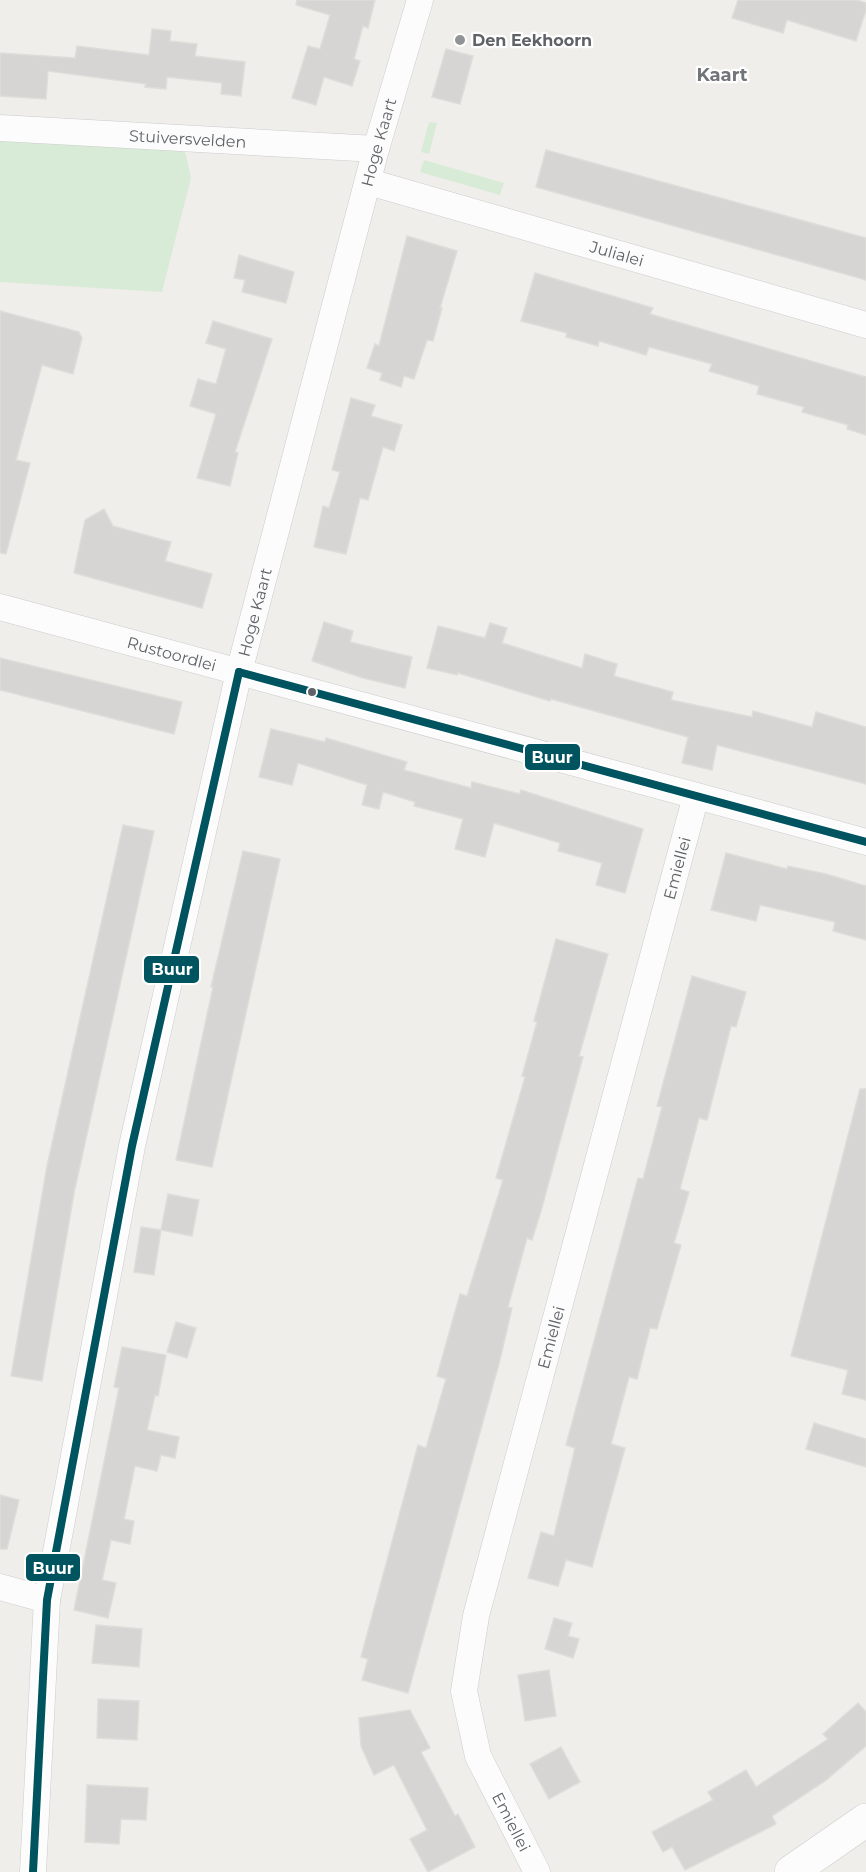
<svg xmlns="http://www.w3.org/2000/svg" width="866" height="1872" font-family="Montserrat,sans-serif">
  <rect width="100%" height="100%" fill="#efeeea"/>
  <g fill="#d8ebd6">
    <polygon points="429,122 437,123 429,154 421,152"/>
    <polygon points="0,141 185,151 191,178 162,292 0,282"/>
    <polygon points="424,160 504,183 500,195 420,172"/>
  </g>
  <g fill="#d6d5d3" stroke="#deddd9" stroke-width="1.5">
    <polygon points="297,0 375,0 368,28 363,26 354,59 360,61 352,86 324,77 316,105 292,98 308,46 320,49 330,15 296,5"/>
    <polygon points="738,0 857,0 866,3 866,10 856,41 787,20 783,33 732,18"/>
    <polygon points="152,29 171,31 170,41 197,44 195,56 245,62 241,96 221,94 222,83 167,77 166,89 145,87 146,84 48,71 46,99 0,96 0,53 75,58 77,46 149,55"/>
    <polygon points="446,49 473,56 460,104 432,97"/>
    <polygon points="546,150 866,238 866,280 536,187"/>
    <polygon points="407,236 457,251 440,308 442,308 433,341 427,340 414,379 404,376 401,387 380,380 382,373 367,368 375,344 379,346"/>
    <polygon points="239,255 294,272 286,303 242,292 245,280 234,278"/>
    <polygon points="535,273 653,308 650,314 866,377 866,435 847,429 848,425 802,412 804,407 757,394 759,386 709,371 712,364 649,347 646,355 599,341 598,346 566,337 567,333 521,321"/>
    <polygon points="0,311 79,332 82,338 73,374 42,365 16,460 30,463 6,554 0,553"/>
    <polygon points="213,321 272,339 235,452 238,453 230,486 197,478 216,414 190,406 198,379 216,384 226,349 206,343"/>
    <polygon points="351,398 375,405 371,416 402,425 394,451 383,447 368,500 360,498 346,554 314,547 323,506 329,508 340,472 332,470"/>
    <polygon points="104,509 113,526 171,542 165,561 212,574 202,608 74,573 85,520"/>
    <polygon points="324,622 353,631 350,642 412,657 405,688 363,678 312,661"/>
    <polygon points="490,623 507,628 502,643 582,668 585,654 617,664 614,676 673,692 671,700 752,717 753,711 812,727 816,712 866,727 866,784 717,745 712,770 682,763 688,737 551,699 550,701 458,673 457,675 427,668 438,626 485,638"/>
    <polygon points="0,658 182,702 174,734 0,690"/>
    <polygon points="271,729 325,742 326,738 407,762 404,770 471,788 472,782 520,794 521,790 643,829 625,893 596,885 602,863 558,851 560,843 494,823 485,857 455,849 463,819 414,806 415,802 383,792 379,809 362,805 367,785 298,763 292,785 259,777"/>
    <polygon points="123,825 154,831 74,1193 42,1381 11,1376 47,1166"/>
    <polygon points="243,851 280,859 212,1167 176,1160 213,987 211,987"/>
    <polygon points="726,853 787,869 788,866 826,874 866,886 866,940 833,931 835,922 760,905 756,921 711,910"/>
    <polygon points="556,939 608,954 579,1056 583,1057 541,1211 532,1240 527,1238 508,1307 512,1308 500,1360 408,1693 362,1680 368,1659 361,1657 418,1445 426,1448 446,1379 437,1376 460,1294 467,1296 503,1180 496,1178 525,1077 522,1076 537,1022 534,1021"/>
    <polygon points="692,976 746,992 736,1027 731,1026 707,1120 699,1118 680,1189 689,1192 674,1243 681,1245 657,1329 650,1328 637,1379 629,1377 611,1444 625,1448 592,1567 566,1560 558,1586 528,1578 541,1532 554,1536 575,1448 566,1445 638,1178 643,1179 662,1107 657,1106"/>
    <polygon points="860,1089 866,1089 866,1400 842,1394 848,1370 791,1356"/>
    <polygon points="168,1194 199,1200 192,1236 161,1230"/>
    <polygon points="141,1227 161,1230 154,1275 134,1272"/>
    <polygon points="176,1322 196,1328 187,1358 167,1352"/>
    <polygon points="122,1347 166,1355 158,1396 155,1395 147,1430 179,1437 175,1458 161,1455 157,1471 135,1466 124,1519 134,1521 130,1544 111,1540 102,1580 116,1583 108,1618 74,1610 119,1388 114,1387"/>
    <polygon points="814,1423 866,1439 866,1467 806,1449"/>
    <polygon points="0,1495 19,1500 7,1549 0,1549"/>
    <polygon points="554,1618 572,1623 568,1636 579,1639 573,1658 545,1649"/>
    <polygon points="96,1625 142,1629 139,1667 92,1663"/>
    <polygon points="549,1670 556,1716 525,1721 518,1675"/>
    <polygon points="98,1699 139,1701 137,1740 97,1738"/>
    <polygon points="858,1703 866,1712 866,1746 825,1781 772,1816 776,1824 685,1870 672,1847 663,1852 652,1832 713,1800 708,1792 746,1770 756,1787 828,1739 823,1734"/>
    <polygon points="410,1710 430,1748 421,1752 455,1816 458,1814 475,1847 428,1872 410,1839 427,1830 394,1765 374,1775 361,1746 359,1718"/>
    <polygon points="561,1747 580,1782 549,1799 530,1764"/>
    <polygon points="87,1785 148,1788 146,1820 121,1819 119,1844 85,1842"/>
  </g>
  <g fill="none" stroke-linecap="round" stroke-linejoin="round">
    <defs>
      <g id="minor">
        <path id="s1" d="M0,128L376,149"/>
        <path id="s2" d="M369,182L866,325"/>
        <path id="s3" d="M0,607L866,842"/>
        <polyline points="0,1587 47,1600"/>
        <path id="s4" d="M33,1872L47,1600L132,1146L239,672L376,149L420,0"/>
        <path id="s5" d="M537,1872L478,1756L464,1691L476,1616L696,796"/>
      </g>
      <polyline id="tertiary" points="791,1872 866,1820"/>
    </defs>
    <use href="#minor" stroke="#cbcccc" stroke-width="27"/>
    <use href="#tertiary" stroke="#cbcccc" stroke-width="34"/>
    <use href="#minor" stroke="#fdfcfc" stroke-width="26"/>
    <use href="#tertiary" stroke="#fdfcfc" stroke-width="33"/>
    <defs>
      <g id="bus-1">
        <polyline points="239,672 866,842"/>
        <polyline points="33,1872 47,1600 132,1146 239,672"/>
      </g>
    </defs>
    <use href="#bus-1" stroke="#fff" stroke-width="12"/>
    <use href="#bus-1" stroke="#005460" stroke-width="8"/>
  </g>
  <circle fill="#919496" stroke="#fff" stroke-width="2" cx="460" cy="40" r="6"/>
  <circle fill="#5f6368" stroke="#fff" stroke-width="2" cx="312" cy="692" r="5"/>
  <g text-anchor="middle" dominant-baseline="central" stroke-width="4.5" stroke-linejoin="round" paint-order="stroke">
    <g font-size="16" font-weight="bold" fill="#5f6368" stroke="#fff" text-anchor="start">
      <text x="472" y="40">Den Eekhoorn</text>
    </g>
    <g font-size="16" fill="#5f6368" stroke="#fff">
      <text stroke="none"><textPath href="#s1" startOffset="188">Stuiversvelden</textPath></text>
      <text stroke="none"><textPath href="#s4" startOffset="1768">Hoge Kaart</textPath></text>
      <text stroke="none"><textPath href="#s2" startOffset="258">Julialei</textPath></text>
      <text stroke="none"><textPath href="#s4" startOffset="1282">Hoge Kaart</textPath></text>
      <text stroke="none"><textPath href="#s3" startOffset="178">Rustoordlei</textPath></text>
      <text stroke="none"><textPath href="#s5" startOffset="1047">Emiellei</textPath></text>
      <text stroke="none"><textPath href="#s5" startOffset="561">Emiellei</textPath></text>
      <text transform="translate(511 1822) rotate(63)">Emiellei</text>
    </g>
    <g font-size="18" font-weight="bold" fill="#70757a" stroke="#fff">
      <text x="722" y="75">Kaart</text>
    </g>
  </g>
  <g stroke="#fff" stroke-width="2">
    <rect x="524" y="743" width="57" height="28" rx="6" fill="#005460"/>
    <rect x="143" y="955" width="57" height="29" rx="6" fill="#005460"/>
    <rect x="25" y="1553" width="56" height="29" rx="6" fill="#005460"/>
  </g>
  <g font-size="16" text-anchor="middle" font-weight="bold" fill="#fff">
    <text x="552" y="763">Buur</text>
    <text x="172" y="975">Buur</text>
    <text x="53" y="1574">Buur</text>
  </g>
</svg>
